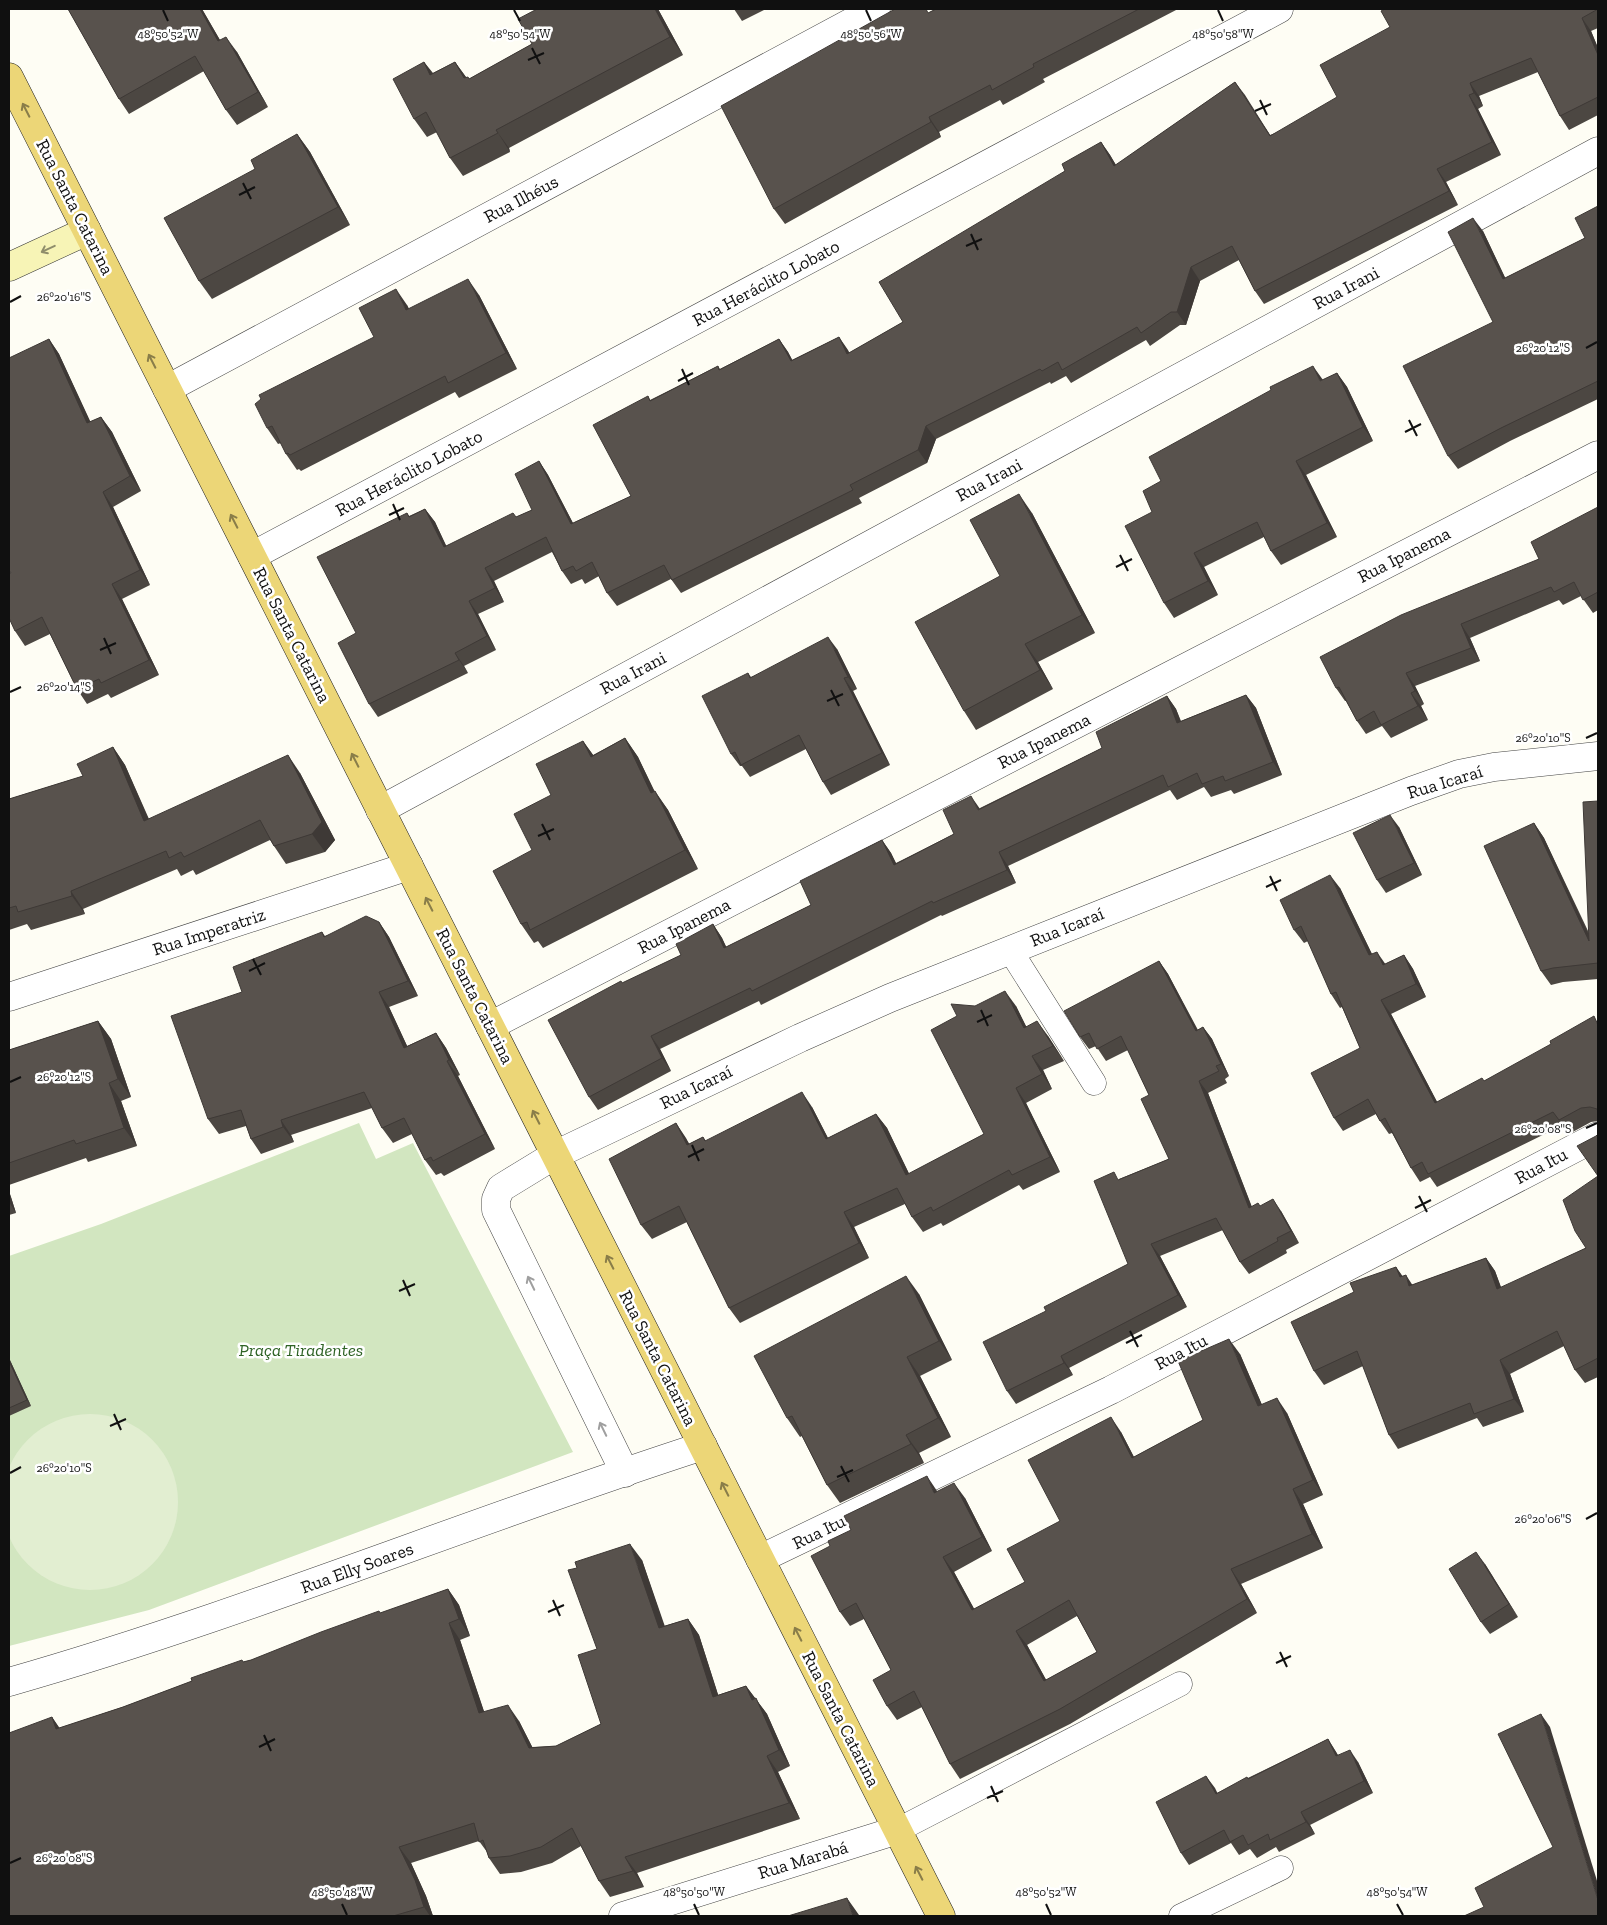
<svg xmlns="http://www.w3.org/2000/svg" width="1607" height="1925" font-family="'Zilla Slab',serif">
  <rect width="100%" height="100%" fill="#fefdf4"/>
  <polygon fill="#d2e6c0" points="359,1123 376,1159 413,1143 573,1452 149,1610 9,1646 9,1256 101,1224"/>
  <circle fill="#e2eed1" cx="90" cy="1502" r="88"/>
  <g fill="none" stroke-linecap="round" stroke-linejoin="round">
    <defs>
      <g id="lane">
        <polyline points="1010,950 1094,1083"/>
        <polyline points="898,1830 1180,1684"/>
        <polyline points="1181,1916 1281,1868"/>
      </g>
      <g id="street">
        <polyline points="167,389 876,9"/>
        <polyline points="252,556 1279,9"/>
        <polyline points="380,810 1598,151"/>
        <polyline points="9,997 409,866"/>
        <polyline points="490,1026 1598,455"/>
        <polyline points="625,1473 496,1210 496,1199 501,1188 555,1155 800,1038 890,998 1411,791 1459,774 1494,767 1598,756"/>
        <polyline points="760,1559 1111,1390 1598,1136"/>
        <path d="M9,1682C244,1615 470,1521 703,1446"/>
        <polyline points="623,1916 898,1830"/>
      </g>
      <polyline id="secondary" points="9,267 87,231"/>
      <polyline id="primary" points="9,77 941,1916"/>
    </defs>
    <use href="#lane" stroke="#434343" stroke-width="25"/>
    <use href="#street" stroke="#434343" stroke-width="29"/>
    <use href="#secondary" stroke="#323232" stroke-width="29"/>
    <use href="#primary" stroke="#212121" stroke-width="29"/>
    <use href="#lane" stroke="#fff" stroke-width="24"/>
    <use href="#street" stroke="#fff" stroke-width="28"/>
    <use href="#secondary" stroke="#f7f4b6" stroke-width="28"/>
    <use href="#primary" stroke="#ecd677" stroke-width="28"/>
  </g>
  <g fill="#4c4742" fill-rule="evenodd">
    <polygon points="68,9 202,9 220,40 237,52 268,107 237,125 226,110 204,71 129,114 119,99"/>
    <polygon points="537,9 658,9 683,55 509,148 510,152 463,176 450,158 437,132 427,137 414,119 424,62 433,73 455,62 466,77 469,79 532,44"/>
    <polygon points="734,9 766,9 742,21"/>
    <polygon points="936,9 1178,9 1043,79 1045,82 1003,105 1000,100 939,132 941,137 785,224 774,209 930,12"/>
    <polygon points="1598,9 1598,28 1591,31 1598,48 1598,115 1569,130 1560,116 1538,72 1479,96 1483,106 1478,109 1501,155 1446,182 1458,205 1264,304 1255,291 1239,260 1200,281 1186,325 1180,325 1150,346 1146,340 1071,383 1066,376 1051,384 1050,382 936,439 927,463 859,498 862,503 681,593 671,579 617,606 607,593 599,576 585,584 582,579 571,584 562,571 552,552 494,581 504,602 478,614 496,650 464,666 468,673 378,717 369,704 356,633 407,513 409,516 425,509 435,522 446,546 516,517 532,510 539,461 548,475 573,523 631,496 648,396 650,400 718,366 720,369 779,339 788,352 792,360 839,337 849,353 903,322 1065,171 1101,142 1110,155 1116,165 1235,82 1270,135"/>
    <polygon points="297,134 310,152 350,225 212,299 199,281 255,169"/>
    <polygon points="1598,206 1598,399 1510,441 1458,469 1448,456 1493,322 1483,231 1505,278 1585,238"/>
    <polygon points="479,295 517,369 459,398 455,392 301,471 299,469 297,470 286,454 281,443 278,444 267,428 374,337 407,305 409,309"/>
    <polygon points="49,339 59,354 90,422 101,417 112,432 141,491 113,507 150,585 122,599 159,675 111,698 108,694 87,704 77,689 50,634 25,646 15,631 11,573"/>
    <polygon points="1337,373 1347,387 1373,441 1306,475 1337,537 1281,565 1271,551 1264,537 1204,567 1218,595 1174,618 1164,603 1161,481 1323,380"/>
    <polygon points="1598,507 1598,610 1593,613 1581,596 1563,605 1559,600 1470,638 1480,661 1415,686 1424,704 1421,706 1428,720 1391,738 1382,726 1366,734 1357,721 1346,701 1345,701 1336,688 1539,559"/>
    <polygon points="1032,513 1095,633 1038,662 1053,689 976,730 964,711 1000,576"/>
    <polygon points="837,649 857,689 853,691 890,765 831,795 823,782 806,749 750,777 742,766 740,766 731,754 748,673 751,677"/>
    <polygon points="1246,695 1256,708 1282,775 1234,794 1231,790 1211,797 1204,787 1177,800 1170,790 1008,866 1016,883 942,916 941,915 761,1005 759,1001 660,1049 671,1071 598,1110 589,1097 623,983 681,955 713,924 722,938 726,947 811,905 882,840 891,853 896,863 954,834 980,808 1102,748 1167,696 1176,709 1181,721"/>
    <polygon points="625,738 638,757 655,792 668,810 698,869 543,948 538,941 534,943 521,924 532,850 551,795 583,741 593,755"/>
    <polygon points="113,747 125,765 149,819 300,773 335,840 325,852 286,864 270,840 196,875 193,870 181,876 177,869 83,909 85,914 31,930 27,924 9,930 9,799 83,776"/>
    <polygon points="1598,801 1598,979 1563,982 1551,985 1541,971 1534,823 1544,838 1589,933"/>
    <polygon points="1399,827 1422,875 1386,893 1377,880"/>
    <polygon points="1340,888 1372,954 1385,964 1404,955 1413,969 1426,997 1391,1014 1437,1102 1484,1081 1598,1023 1598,1121 1591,1122 1569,1134 1563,1125 1437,1187 1430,1177 1420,1182 1411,1168 1392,1133 1389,1134 1380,1121 1376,1114 1343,1131 1334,1118 1360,1048 1342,1007 1340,1008 1331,994 1308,941 1304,943 1294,930"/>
    <polygon points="379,922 389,937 418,996 389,1007 407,1046 436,1033 446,1048 460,1075 458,1076 495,1149 444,1176 441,1173 436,1175 425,1160 412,1134 393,1143 382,1128 372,1108 291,1135 294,1142 261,1154 251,1139 246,1126 219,1134 208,1119 242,992 322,932 325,936"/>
    <polygon points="1159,961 1168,974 1198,1030 1203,1027 1212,1039 1229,1076 1225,1079 1227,1083 1208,1093 1252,1207 1260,1206 1281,1211 1299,1243 1286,1250 1287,1253 1249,1274 1240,1262 1223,1230 1160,1256 1187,1307 1069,1368 1073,1375 1016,1404 1007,1391 1046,1311 1128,1264 1119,1179 1169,1159 1149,1095 1128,1050 1106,1061 1096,1046 1089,1049 1080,1037"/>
    <polygon points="975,1006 1016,1006 1026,1026 1048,1036 1064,1061 1043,1070 1052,1089 1026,1103 1060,1172 1023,1190 1019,1185 943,1226 941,1223 923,1232 912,1217 905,1204 854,1227 869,1258 740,1323 729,1308 687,1222 652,1239 641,1225 676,1123 689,1144 703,1137 706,1141 812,1107 828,1138 876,1114 887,1128 909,1174 984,1134"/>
    <polygon points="98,1021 111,1039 131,1097 121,1101 137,1146 88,1162 86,1158 9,1185 9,1050"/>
    <polygon points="1598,1134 1598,1377 1585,1383 1575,1370 1564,1346 1510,1374 1524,1412 1483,1427 1477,1418 1398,1449 1389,1435 1363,1366 1324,1385 1314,1371 1354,1292 1396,1267 1402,1276 1412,1285 1486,1258 1495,1271 1501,1288 1586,1248 1598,1176 1596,1136"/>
    <polygon points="9,1191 16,1213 9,1215"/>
    <polygon points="919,1294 952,1360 920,1376 951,1437 919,1453 924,1463 840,1503 827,1485 802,1436 800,1437 787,1418"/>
    <path d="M1240,1354L1262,1405L1287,1413L1323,1495L1303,1504L1323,1548L1241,1584L1257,1613L1070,1724L960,1779L950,1764L922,1707L897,1720L887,1706L891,1670L864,1619L850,1626L840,1612L937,1492L965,1498L992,1551L954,1572L974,1609L1025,1582L1060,1521L1121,1432L1134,1457L1203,1420ZM1077,1616L1097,1652L1046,1680L1027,1645Z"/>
    <polygon points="9,1358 31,1406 9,1416"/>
    <polygon points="642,1560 664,1626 688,1619 699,1635 718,1695 746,1686 767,1714 790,1766 778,1772 800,1819 637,1873 644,1887 610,1897 599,1881 581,1846 552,1863 521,1872 500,1874 489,1858 487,1852 479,1841 411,1863 426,1896 433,1916 9,1916 52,1717 59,1728 123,1707 243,1662 251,1660 448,1589 459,1605 470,1636 460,1640 484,1712 519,1721 532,1747 556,1746 601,1724 597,1649"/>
    <polygon points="1485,1564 1518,1617 1490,1634 1481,1622"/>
    <polygon points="1328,1739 1338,1755 1358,1762 1373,1793 1310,1825 1315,1834 1279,1852 1276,1847 1257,1858 1250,1849 1239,1855 1231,1843 1189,1865 1181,1853 1206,1776 1217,1793"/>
  </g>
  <g fill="#3e3936">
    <polygon points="200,9 202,9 229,56 218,41"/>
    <polygon points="655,9 658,9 683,55 670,37"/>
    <polygon points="1582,18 1591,31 1598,48 1598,55"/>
    <polygon points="226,37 237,52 268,107 258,92"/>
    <polygon points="424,62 437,80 430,75"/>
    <polygon points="455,62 468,80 464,78"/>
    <polygon points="1235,82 1245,95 1279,149 1270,136"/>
    <polygon points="1470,83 1479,96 1483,106 1474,93"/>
    <polygon points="1469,95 1478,109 1501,155 1492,142"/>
    <polygon points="929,117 939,132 941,137 931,122"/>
    <polygon points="496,130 509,148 510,152 498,133"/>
    <polygon points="297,134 310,152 350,225 338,207"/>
    <polygon points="1101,142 1110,155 1124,179 1114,166"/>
    <polygon points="1437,169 1446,182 1458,205 1449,191"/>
    <polygon points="1473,218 1483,231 1512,292 1503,279"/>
    <polygon points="1191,267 1200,281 1186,325 1177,312"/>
    <polygon points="468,279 479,295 517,369 506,353"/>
    <polygon points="396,289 407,305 417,326 406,310"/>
    <polygon points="839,337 848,350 857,367 847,354"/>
    <polygon points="49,339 59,354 98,438 87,423"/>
    <polygon points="779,339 788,352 800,374 791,361"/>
    <polygon points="1313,366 1323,380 1320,381"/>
    <polygon points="1337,373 1347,387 1373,441 1363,427"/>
    <polygon points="101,417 112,432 141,491 130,476"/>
    <polygon points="926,426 936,439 927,463 918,450"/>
    <polygon points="539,461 548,475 580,537 571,524"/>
    <polygon points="1296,461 1306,475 1337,537 1327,523"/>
    <polygon points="103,492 113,507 150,585 140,570"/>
    <polygon points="1019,494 1032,513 1095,633 1082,615"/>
    <polygon points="425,509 435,522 453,560 444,547"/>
    <polygon points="1194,553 1204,567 1218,595 1208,581"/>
    <polygon points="485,568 494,581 504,602 495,588"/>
    <polygon points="112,584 122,599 159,675 149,660"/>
    <polygon points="469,601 478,614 496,650 487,636"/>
    <polygon points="1461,624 1470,638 1480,661 1471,648"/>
    <polygon points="828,637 837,649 857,689 848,677"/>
    <polygon points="1025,644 1038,662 1053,689 1040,670"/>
    <polygon points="455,653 464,666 468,673 459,660"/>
    <polygon points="1406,673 1415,686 1424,704 1415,691"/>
    <polygon points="844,678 853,691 890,765 882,753"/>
    <polygon points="1411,693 1421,706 1428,720 1418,706"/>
    <polygon points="1246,695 1256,708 1282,775 1273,762"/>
    <polygon points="1167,696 1176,709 1186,736 1177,723"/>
    <polygon points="625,738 638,757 664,812 651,793"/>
    <polygon points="583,741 596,759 591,757"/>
    <polygon points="113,747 125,765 157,839 144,821"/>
    <polygon points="288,755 300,773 335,840 325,852 312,834"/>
    <polygon points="655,791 668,810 698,869 685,850"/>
    <polygon points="971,796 980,809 978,810"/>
    <polygon points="1390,815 1399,827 1422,875 1414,863"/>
    <polygon points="1534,823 1544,838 1598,955 1589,941"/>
    <polygon points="882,840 891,853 903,878 894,865"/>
    <polygon points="999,852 1008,866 1016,883 1007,870"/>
    <polygon points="1330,875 1340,888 1379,969 1369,955"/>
    <polygon points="71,891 83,909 85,914 72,896"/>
    <polygon points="379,922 389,937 418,996 408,981"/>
    <polygon points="713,924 722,938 733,961 724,948"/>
    <polygon points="1377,952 1386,965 1383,965"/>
    <polygon points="1404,955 1413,969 1426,997 1416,984"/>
    <polygon points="1159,961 1168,974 1204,1043 1196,1031"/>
    <polygon points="1005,991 1016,1006 1034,1043 1024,1028"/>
    <polygon points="379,992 389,1007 415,1063 404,1048"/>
    <polygon points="1381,1000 1391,1014 1445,1117 1435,1103"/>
    <polygon points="98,1021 111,1039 131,1097 118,1079"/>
    <polygon points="1037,1021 1048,1036 1064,1061 1053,1046"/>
    <polygon points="1203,1027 1212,1039 1229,1076 1221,1064"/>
    <polygon points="436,1033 446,1048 460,1075 449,1060"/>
    <polygon points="651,1036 660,1049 671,1071 662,1058"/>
    <polygon points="1032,1056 1043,1070 1052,1089 1042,1074"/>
    <polygon points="447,1061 458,1076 495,1149 485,1134"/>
    <polygon points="1199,1081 1208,1093 1257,1221 1249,1208"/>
    <polygon points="109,1083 121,1101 137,1146 124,1128"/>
    <polygon points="1016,1088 1026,1103 1060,1172 1050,1157"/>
    <polygon points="802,1092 812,1107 836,1154 826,1139"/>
    <polygon points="876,1114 887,1128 917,1190 906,1175"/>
    <polygon points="281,1120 291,1135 294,1142 283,1127"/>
    <polygon points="676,1123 686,1138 698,1160 687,1145"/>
    <polygon points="9,1191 16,1213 9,1202"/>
    <polygon points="1273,1199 1281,1211 1299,1243 1291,1231"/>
    <polygon points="844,1212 854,1227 869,1258 859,1243"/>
    <polygon points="1151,1244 1160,1256 1187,1307 1178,1295"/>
    <polygon points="1486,1258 1495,1271 1507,1303 1497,1289"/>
    <polygon points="1396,1267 1406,1281 1400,1277"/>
    <polygon points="1406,1275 1415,1289 1409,1286"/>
    <polygon points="906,1276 919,1294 952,1360 939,1341"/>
    <polygon points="1229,1339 1240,1354 1269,1421 1258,1406"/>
    <polygon points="1061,1356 1069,1368 1073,1375 1064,1363"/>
    <polygon points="907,1357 920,1376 951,1437 938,1418"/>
    <polygon points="9,1358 31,1406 27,1400 9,1361"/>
    <polygon points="1500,1360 1510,1374 1524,1412 1514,1399"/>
    <polygon points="1277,1398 1287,1413 1323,1495 1313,1480"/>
    <polygon points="1111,1417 1121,1432 1142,1473 1132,1458"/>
    <polygon points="906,1435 919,1453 924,1463 911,1444"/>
    <polygon points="927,1476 937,1491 945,1508 934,1493"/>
    <polygon points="954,1483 965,1498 992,1551 982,1537"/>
    <polygon points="1293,1489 1303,1504 1323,1548 1312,1534"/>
    <polygon points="630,1544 642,1560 671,1644 659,1628"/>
    <polygon points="1476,1552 1485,1564 1518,1617 1509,1604"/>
    <polygon points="943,1557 954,1572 983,1625 972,1610"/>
    <polygon points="1231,1569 1241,1584 1257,1613 1247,1599"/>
    <polygon points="448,1589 459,1605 470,1636 459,1619"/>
    <polygon points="688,1619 699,1635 724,1713 713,1697"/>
    <polygon points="449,1623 460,1640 490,1729 479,1713"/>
    <polygon points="1016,1631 1027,1645 1055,1696 1044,1681"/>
    <polygon points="746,1686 767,1714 790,1766 779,1750 752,1700"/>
    <polygon points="508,1705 519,1721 541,1764 529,1748"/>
    <polygon points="1541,1714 1550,1727 1598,1884 1598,1900"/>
    <polygon points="52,1717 63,1733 56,1729"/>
    <polygon points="1328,1739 1336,1752 1345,1769 1336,1756"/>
    <polygon points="1350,1750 1358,1762 1373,1793 1364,1781"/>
    <polygon points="767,1756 778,1772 800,1819 789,1803"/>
    <polygon points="1206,1776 1215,1788 1224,1807 1216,1794"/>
    <polygon points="1301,1812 1310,1825 1315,1834 1306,1822"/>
    <polygon points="399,1847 411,1863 426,1896 433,1916 430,1916 424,1907"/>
    <polygon points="625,1857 637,1873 644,1887 633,1871"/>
    <polygon points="847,1898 859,1915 860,1916 853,1916"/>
  </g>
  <g fill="#58524d" stroke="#3e3936" fill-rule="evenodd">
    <polygon points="68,9 200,9 218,41 226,37 258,92 226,110 195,56 119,99"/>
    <polygon points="537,9 655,9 670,37 496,130 498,133 450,158 426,112 414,119 393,79 424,62 430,75 455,62 464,78 468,77 469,79 532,44 518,19"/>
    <polygon points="895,9 926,9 928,13 936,9 1139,9 1033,64 1034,67 992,90 990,85 929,117 931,122 774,209 721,106"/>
    <polygon points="1385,9 1598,9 1582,18 1598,55 1598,97 1560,116 1531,58 1470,83 1474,93 1469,95 1492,142 1437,169 1449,191 1255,291 1232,246 1191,267 1177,312 1171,312 1141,333 1137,327 1062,370 1058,362 1042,371 1040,369 926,426 918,450 850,485 853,490 672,580 664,565 607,593 592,562 576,571 573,566 562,571 546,537 485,568 495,588 469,601 487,636 455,653 459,660 369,704 338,643 356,633 317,557 407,513 409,517 425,509 444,547 513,513 516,517 532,510 515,474 539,461 571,524 631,496 593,425 648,396 650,401 718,366 719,370 779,339 791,361 839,337 847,354 903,322 879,282 1065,171 1062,164 1101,142 1114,166 1235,82 1270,136 1337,97 1320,65 1390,27 1381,11"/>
    <polygon points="297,134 338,207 199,281 164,218 255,169 251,160"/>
    <polygon points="1598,206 1598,381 1501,428 1448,456 1403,366 1493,322 1448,232 1473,218 1503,279 1585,238 1575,218"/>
    <polygon points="468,279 506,353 448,383 445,376 290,455 288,453 286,454 272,426 267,428 255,404 261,399 259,395 374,337 359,308 396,289 406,310"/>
    <polygon points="49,339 87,423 101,417 130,476 103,492 140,570 112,584 149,660 101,683 99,679 77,689 42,617 15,631 9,618 9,574 11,573 9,570 9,358"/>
    <polygon points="1313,366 1320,381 1337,373 1363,427 1296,461 1327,523 1271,551 1257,522 1194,553 1208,581 1164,603 1125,526 1152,512 1143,491 1161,481 1149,457 1271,390 1270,387"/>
    <polygon points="1019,494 1082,615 1025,644 1040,670 964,711 915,622 1000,576 970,520"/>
    <polygon points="1598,507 1598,592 1583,600 1574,582 1554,592 1551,587 1461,624 1471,648 1406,673 1415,691 1411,693 1418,706 1381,725 1374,711 1357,721 1339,687 1336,688 1320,657 1401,615 1539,559 1531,542"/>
    <polygon points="828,637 848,677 844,678 882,753 823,782 799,735 741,765 735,752 731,754 702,696 748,673 750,678"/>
    <polygon points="1246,695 1273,762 1225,781 1223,776 1202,784 1197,773 1168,787 1163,775 999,852 1007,870 933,903 932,901 752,991 750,988 651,1036 662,1058 589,1097 548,1020 621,981 622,983 681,955 676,944 713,924 724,948 811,905 800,881 882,840 894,865 954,834 943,810 971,796 978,810 1102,748 1096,732 1167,696 1177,723"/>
    <polygon points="625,738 651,793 655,791 685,850 530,930 527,922 521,924 493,871 532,850 514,814 551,795 536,764 583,741 591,757"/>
    <polygon points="113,747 144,821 288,755 322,822 312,834 274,846 260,820 184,857 181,852 169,858 166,851 71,891 72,896 18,912 16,906 9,908 9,799 83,776 77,764"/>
    <polygon points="1598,801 1598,963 1553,968 1541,971 1484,846 1534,823 1589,941 1583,802"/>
    <polygon points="1390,815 1414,863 1377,880 1353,833"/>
    <polygon points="1330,875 1369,955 1377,952 1383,965 1404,955 1416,984 1381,1000 1435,1103 1482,1078 1484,1081 1551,1044 1550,1041 1594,1016 1598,1025 1598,1111 1597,1109 1590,1107 1581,1108 1559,1120 1553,1112 1428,1174 1422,1162 1411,1168 1385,1118 1380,1121 1368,1099 1334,1118 1311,1073 1360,1048 1336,992 1331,994 1301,926 1294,930 1280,900"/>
    <polygon points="366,916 379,922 408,981 379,992 404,1048 436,1033 449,1060 447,1061 485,1134 433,1161 431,1157 425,1160 404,1118 382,1128 364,1092 281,1120 283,1127 251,1139 241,1110 208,1119 171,1016 242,992 233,967 322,932 324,937"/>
    <polygon points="1159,961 1196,1031 1203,1027 1221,1064 1216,1066 1219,1071 1199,1081 1249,1208 1258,1203 1260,1206 1273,1199 1291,1231 1277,1238 1278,1241 1240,1262 1216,1218 1151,1244 1178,1295 1061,1356 1064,1363 1007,1391 983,1342 1046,1311 1044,1307 1128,1264 1094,1181 1114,1172 1118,1180 1169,1159 1141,1099 1149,1095 1121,1036 1097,1049 1089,1033 1080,1037 1064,1011"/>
    <polygon points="1005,991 1024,1028 1037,1021 1053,1046 1032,1056 1042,1074 1016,1088 1050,1157 1012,1175 1009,1170 933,1211 931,1207 912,1217 897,1188 844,1212 859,1243 729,1308 679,1206 641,1225 609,1159 676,1123 687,1145 703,1137 705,1141 802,1092 826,1139 876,1114 906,1175 984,1134 931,1030 957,1016 951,1004 975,1006"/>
    <polygon points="98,1021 118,1079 109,1083 124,1128 76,1144 74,1140 9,1163 9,1050"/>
    <polygon points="1598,1134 1598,1358 1575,1370 1557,1331 1500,1360 1514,1399 1474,1414 1470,1403 1389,1435 1357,1351 1314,1371 1291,1322 1354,1292 1350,1283 1396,1267 1400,1277 1406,1275 1409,1286 1486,1258 1497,1289 1586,1248 1575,1231 1563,1200 1598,1176 1577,1146 1596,1136"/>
    <polygon points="906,1276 939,1341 907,1357 938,1418 906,1435 911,1444 827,1485 792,1416 787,1418 754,1356"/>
    <path d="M1229,1339L1258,1406L1277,1398L1313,1480L1293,1489L1312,1534L1231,1569L1247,1599L1060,1709L950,1764L914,1691L887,1706L873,1680L891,1670L856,1603L840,1612L811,1556L830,1546L828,1541L851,1530L844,1516L927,1476L934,1493L954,1483L982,1537L943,1557L972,1610L1025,1582L1007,1549L1060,1521L1028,1460L1111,1417L1132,1458L1203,1420L1178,1361ZM1069,1600L1097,1652L1044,1681L1016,1631Z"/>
    <polygon points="9,1361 27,1400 9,1408"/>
    <polygon points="630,1544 659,1628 688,1619 713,1697 746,1686 752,1700 756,1698 779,1750 767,1756 789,1803 625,1857 633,1871 599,1881 572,1828 541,1847 510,1856 489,1858 483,1840 479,1842 474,1823 399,1847 415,1880 424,1907 393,1916 9,1916 9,1733 52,1717 56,1729 123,1707 192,1681 191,1678 242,1660 243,1662 251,1660 321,1632 379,1611 380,1613 448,1589 459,1619 449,1623 479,1713 508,1705 529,1748 556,1746 601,1724 578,1655 597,1649 568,1570 577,1568 575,1562"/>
    <polygon points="1476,1552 1509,1604 1481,1622 1449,1569"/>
    <polygon points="1541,1714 1598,1900 1598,1916 1464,1916 1484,1907 1475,1888 1553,1847 1498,1734"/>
    <polygon points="1328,1739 1336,1756 1350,1750 1364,1781 1301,1812 1306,1822 1270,1840 1268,1834 1248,1845 1243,1835 1230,1842 1224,1830 1181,1853 1156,1802 1206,1776 1216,1794 1247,1777 1248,1779"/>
    <polygon points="847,1898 853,1916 788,1916"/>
  </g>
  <defs><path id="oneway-shaft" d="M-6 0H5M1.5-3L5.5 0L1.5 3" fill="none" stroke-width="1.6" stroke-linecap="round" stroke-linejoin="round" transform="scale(1.25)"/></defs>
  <g stroke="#897d49">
    <use href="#oneway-shaft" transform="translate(26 110) rotate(-117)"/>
    <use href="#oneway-shaft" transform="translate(152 361) rotate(-117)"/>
    <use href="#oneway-shaft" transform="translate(234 521) rotate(-117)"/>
    <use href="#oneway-shaft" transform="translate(355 760) rotate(-117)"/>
    <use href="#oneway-shaft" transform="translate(429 904) rotate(-117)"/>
    <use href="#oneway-shaft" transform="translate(536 1117) rotate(-117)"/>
    <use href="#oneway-shaft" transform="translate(610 1262) rotate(-117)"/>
    <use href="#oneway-shaft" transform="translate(725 1489) rotate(-117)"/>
    <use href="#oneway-shaft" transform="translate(798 1634) rotate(-117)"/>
    <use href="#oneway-shaft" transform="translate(919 1873) rotate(-117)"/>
  </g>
  <use stroke="#8f8d6b" href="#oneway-shaft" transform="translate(48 249) rotate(155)"/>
  <g stroke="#9f9f9f">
    <use href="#oneway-shaft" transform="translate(531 1283) rotate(-116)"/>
    <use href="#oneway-shaft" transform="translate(603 1429) rotate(-116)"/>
  </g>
  <path fill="none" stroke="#101010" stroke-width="2" d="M163,10L168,21M514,10L520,21M866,10L871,21M1218,10L1223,21M532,48L540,64M528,60L544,53M1260,100L1267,115M1255,111L1271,104M243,183L251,199M239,195L255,187M971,234L978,250M966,246L982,239M10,302L21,296M1586,348L1597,342M682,369L689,385M678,381L693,373M1409,420L1417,436M1405,432L1421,424M393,504L400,520M389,515L404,508M1120,555L1128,571M1116,567L1132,559M104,638L111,654M100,650L116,643M831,690L839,706M10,692L21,687M827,701L843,694M1586,738L1597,733M542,824L550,840M538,836L554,829M1270,876L1277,891M1266,887L1281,880M253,959L261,975M249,971L265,963M981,1010L988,1026M977,1022L992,1015M10,1082L21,1077M1586,1128L1597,1123M692,1145L699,1161M688,1157L704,1149M1419,1196L1427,1212M1415,1208L1431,1200M403,1280L410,1296M399,1291L415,1284M1130,1331L1138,1347M1126,1343L1142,1335M114,1414L121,1430M110,1426L126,1419M841,1466L849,1482M10,1473L21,1467M837,1477L853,1470M1586,1519L1597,1513M553,1600L560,1616M548,1612L564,1605M1280,1652L1287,1667M1276,1663L1291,1656M264,1735L271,1751M259,1747L275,1739M991,1786L998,1802M987,1798L1003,1791M10,1863L21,1858M342,1904L347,1915M694,1904L699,1915M1046,1904L1051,1915M1397,1904L1403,1915"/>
  <g text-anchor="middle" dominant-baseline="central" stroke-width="5" stroke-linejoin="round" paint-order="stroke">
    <g font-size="18" fill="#101010" stroke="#fff">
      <text transform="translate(521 199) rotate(-28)">Rua Ilhéus</text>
      <text transform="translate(75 207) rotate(63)">Rua Santa Catarina</text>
      <text transform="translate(766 283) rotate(-28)">Rua Heráclito Lobato</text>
      <text transform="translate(1346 288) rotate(-28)">Rua Irani</text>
      <text transform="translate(409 473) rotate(-28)">Rua Heráclito Lobato</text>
      <text transform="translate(989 480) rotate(-28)">Rua Irani</text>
      <text transform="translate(1404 555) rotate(-27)">Rua Ipanema</text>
      <text transform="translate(292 635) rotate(63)">Rua Santa Catarina</text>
      <text transform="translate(633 673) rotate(-28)">Rua Irani</text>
      <text transform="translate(1044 741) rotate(-27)">Rua Ipanema</text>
      <text transform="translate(1445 782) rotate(-17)">Rua Icaraí</text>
      <text transform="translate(684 926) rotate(-27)">Rua Ipanema</text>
      <text transform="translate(1067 927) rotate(-22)">Rua Icaraí</text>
      <text transform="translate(209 932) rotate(-18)">Rua Imperatriz</text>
      <text transform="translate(475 996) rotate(63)">Rua Santa Catarina</text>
      <text transform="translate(696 1087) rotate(-26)">Rua Icaraí</text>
      <text transform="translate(1541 1166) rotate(-28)">Rua Itu</text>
      <text transform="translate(1181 1352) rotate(-28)">Rua Itu</text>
      <text transform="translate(658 1358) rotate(63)">Rua Santa Catarina</text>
      <text transform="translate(819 1532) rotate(-26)">Rua Itu</text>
      <text transform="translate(357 1568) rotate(-20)">Rua Elly Soares</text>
      <text transform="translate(841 1719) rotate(63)">Rua Santa Catarina</text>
      <text transform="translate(803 1860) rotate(-17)">Rua Marabá</text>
    </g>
    <g font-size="18" font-style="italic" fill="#2f6326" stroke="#fff">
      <text x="301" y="1350">Praça Tiradentes</text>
    </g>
  </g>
  <g font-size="12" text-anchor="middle" fill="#101010" stroke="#fff" stroke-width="5" stroke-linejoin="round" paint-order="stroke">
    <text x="168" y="38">48°50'52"W</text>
    <text x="520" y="38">48°50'54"W</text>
    <text x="871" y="38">48°50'56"W</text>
    <text x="1223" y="38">48°50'58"W</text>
    <text x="64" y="301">26°20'16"S</text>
    <text x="1543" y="352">26°20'12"S</text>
    <text x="64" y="691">26°20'14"S</text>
    <text x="1543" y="742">26°20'10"S</text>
    <text x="64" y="1081">26°20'12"S</text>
    <text x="1543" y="1133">26°20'08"S</text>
    <text x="64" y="1472">26°20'10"S</text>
    <text x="1543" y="1523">26°20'06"S</text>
    <text x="64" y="1862">26°20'08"S</text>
    <text x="342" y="1896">48°50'48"W</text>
    <text x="694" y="1896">48°50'50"W</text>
    <text x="1046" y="1896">48°50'52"W</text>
    <text x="1397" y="1896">48°50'54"W</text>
  </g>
  <rect width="1607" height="1925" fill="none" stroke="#101010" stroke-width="20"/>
</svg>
